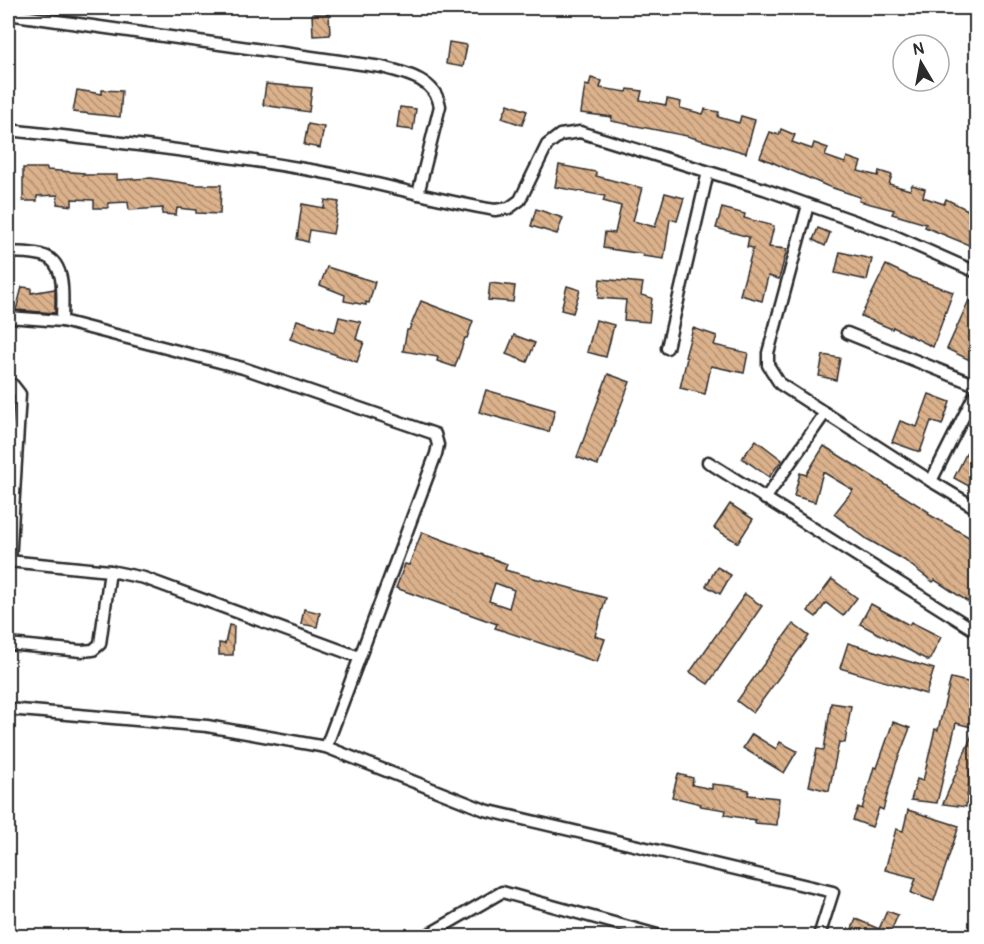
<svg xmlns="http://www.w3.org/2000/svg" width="984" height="944" font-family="Pangolin,sans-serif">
  <defs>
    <pattern id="building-back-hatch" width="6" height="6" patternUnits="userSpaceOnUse" patternTransform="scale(1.5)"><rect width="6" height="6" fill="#dbb28c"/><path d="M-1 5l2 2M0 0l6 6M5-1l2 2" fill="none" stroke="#b29173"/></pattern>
  </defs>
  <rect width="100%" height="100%" fill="#fff"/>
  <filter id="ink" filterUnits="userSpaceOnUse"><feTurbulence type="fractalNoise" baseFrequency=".0167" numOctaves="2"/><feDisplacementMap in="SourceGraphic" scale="12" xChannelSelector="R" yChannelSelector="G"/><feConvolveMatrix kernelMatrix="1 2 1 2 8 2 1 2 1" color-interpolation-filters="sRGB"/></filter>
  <g filter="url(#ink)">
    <g fill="url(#building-back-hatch)" stroke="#2b2b2b" stroke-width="1.5" fill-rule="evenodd">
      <polygon points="312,14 329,14 330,35 313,36"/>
      <polygon points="449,42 467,45 463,67 446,64"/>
      <polygon points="591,78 602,81 600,88 627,92 628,89 642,91 640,100 666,105 667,99 681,102 680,108 703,114 705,109 719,112 718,117 739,123 741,116 755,120 746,153 687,136 611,121 612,117 581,113 585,85 589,86"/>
      <polygon points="266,84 312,88 309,112 263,105"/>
      <polygon points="77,90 102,94 102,90 122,91 120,117 73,112"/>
      <polygon points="508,104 527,111 522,125 502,118"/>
      <polygon points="400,107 416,109 413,130 397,128"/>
      <polygon points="308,124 324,127 320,148 304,145"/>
      <polygon points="781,129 795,135 792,142 812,149 814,143 828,148 825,156 845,163 847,157 861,162 858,171 878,176 879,171 892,175 889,184 910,190 912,185 925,189 923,197 944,204 946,199 976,214 976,248 925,227 926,224 892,214 894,210 859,201 860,197 827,186 760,157 770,132 779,135"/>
      <polygon points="559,165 596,172 596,176 642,188 633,221 655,227 665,193 684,198 677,221 670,219 664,259 643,256 643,254 603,248 605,232 615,233 621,206 603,201 605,196 555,187"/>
      <polygon points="23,168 47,168 47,170 84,173 83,175 117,175 117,180 151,178 197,185 221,185 220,214 196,213 196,210 177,208 176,215 162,214 163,208 129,210 128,202 108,203 108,208 94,208 94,200 72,199 72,206 57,204 58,195 37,196 37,201 23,201"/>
      <polygon points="325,200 339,202 333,234 310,230 308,242 297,239 302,204 324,208"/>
      <polygon points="722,208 745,214 744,218 774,226 769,247 787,249 779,279 768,276 762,301 740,295 753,248 747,247 749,237 716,228"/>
      <polygon points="536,209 563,218 557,234 531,226"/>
      <polygon points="818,228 830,233 825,246 813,240"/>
      <polygon points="840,252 872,259 867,280 835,273"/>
      <polygon points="886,265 913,278 953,292 933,347 893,327 892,329 861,316"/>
      <polygon points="327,267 375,282 369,303 366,302 366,305 344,301 345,295 320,285"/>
      <polygon points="600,279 643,283 641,295 652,298 649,322 624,320 626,300 598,298"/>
      <polygon points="490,283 515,286 513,302 488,300"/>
      <polygon points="567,286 580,290 573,313 561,310"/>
      <polygon points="22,287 31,288 31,293 55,289 55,313 16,310"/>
      <polygon points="969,300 976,304 976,363 947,349"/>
      <polygon points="421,301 473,321 467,338 465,338 455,367 437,361 438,357 403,351 407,330 409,330"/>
      <polygon points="339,317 361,322 356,339 364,342 357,362 290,339 297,320 335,332"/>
      <polygon points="596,320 614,325 606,357 587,352"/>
      <polygon points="693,328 717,336 714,345 748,353 744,373 711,366 705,394 680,388 687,358 685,357"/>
      <polygon points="514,335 535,343 527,362 506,354"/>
      <polygon points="823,355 840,358 836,380 819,376"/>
      <polygon points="608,374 630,382 598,465 577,457"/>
      <polygon points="486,390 555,410 549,432 479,412"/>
      <polygon points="929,394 950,402 942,425 931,421 920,452 892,442 900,421 917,427"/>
      <polygon points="976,434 976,490 954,478"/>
      <polygon points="756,440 782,460 769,477 742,458"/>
      <polygon points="824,446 929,512 928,514 976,541 976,607 935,580 933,582 904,560 867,539 834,514 853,490 823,472 815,502 794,496 800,473 806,475"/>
      <polygon points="730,504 753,519 738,543 714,528"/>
      <path d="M422,532L507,564L505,570L606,598L595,636L605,639L597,662L495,628L497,624L396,588L405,564L409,565ZM495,583L514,590L509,608L489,601Z"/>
      <polygon points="717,567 731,575 720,594 706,586"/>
      <polygon points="832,579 857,598 843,616 826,603 816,617 808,611"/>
      <polygon points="745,594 762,606 708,684 690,672"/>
      <polygon points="871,604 909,625 911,622 941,637 929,661 860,624"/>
      <polygon points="304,609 320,613 317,627 301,624"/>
      <polygon points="793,624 809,636 753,713 737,701"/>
      <polygon points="229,625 234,626 233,655 219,655 219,643 225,644"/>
      <polygon points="848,643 934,669 926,694 840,668"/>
      <polygon points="951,678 976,684 976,773 970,771 966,807 943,804 975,728 956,723 937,803 911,800 917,779 923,781 935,729 938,730"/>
      <polygon points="831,703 851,706 845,743 839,742 829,791 809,786 817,749 824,750"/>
      <polygon points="893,722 910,728 896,764 883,810 879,808 872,827 853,820 858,807 862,809 874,767 877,768"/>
      <polygon points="752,734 776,749 780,742 797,751 784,773 743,748"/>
      <polygon points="678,774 693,778 692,785 712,789 712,784 730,786 749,790 748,795 779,798 777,825 755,823 755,820 725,815 726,810 700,806 701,804 672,797"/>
      <polygon points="908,810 959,826 934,901 911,893 916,878 885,870 896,829 903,831"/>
      <polygon points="887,911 898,915 890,933 897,936 849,936 856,919 879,929"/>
    </g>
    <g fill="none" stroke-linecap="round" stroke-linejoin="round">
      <defs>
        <g id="minor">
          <path d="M8,14L382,67C405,73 435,79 440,106L418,194"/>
          <path d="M8,130C111,141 214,153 316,171C376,182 435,200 495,210L509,208L520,200L547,145L560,135L580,132L764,189L888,233L976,272"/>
          <polyline points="808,205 768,353 768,365 780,384 931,481 976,508"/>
          <path d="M8,252C18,253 30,252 41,255C68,260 62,300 62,321"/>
          <polyline points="8,317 62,321 243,368 435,434 438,445 436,454 326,747"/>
          <polyline points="847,333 976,385"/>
          <polyline points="667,348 708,172"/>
          <polyline points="8,384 13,385 20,394 10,562"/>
          <polyline points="708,462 976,631"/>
          <polyline points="931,481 976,392"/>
          <polyline points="765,499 825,413"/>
          <polyline points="8,561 110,571 144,578 359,657"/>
          <polyline points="8,644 81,651 93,650 100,644 110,571"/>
          <polyline points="8,709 207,726 326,747 485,810 833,892 819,936"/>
          <polyline points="426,936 502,892 661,936"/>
        </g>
      </defs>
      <use href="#minor" stroke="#2b2b2b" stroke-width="15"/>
      <use href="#minor" stroke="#fff" stroke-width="10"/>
    </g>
  </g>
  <rect width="984" height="944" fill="none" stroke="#fff" stroke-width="30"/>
  <rect x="15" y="15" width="954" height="914" fill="none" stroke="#2b2b2b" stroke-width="2" filter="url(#ink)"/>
  <g transform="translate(921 63) rotate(350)"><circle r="28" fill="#ffffff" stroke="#aaaaaa" stroke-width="1.5"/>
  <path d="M0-4.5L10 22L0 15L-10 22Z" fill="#2b2b2b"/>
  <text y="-9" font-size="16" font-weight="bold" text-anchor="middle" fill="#2b2b2b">N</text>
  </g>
</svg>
